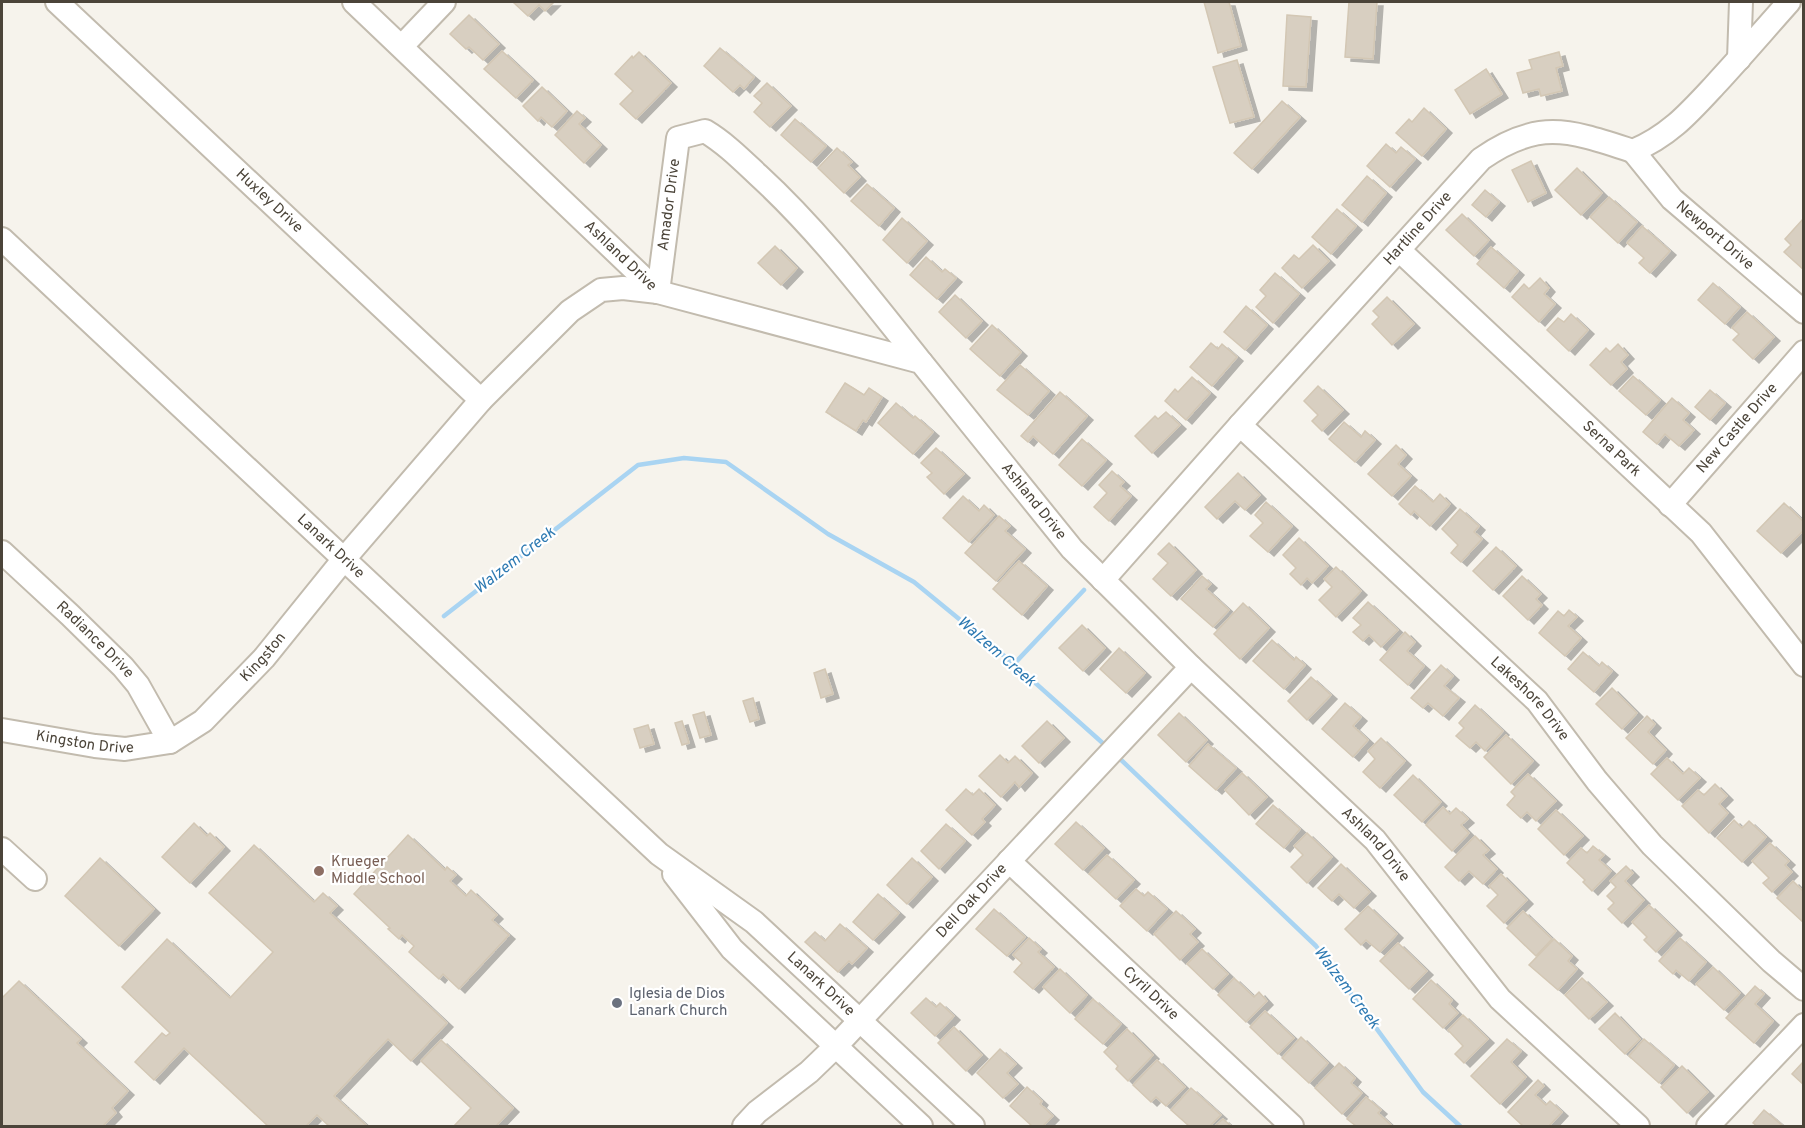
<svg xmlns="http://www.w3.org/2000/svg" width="1805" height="1128" font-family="Overpass,sans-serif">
  <defs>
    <filter id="shadow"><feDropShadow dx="6" dy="4" stdDeviation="0" flood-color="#0004"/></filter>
  </defs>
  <rect width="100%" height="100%" fill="#f6f3ec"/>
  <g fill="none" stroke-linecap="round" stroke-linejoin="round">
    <g stroke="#a9d4f2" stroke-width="4.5">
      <polyline points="444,616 638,465 684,458 726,462 828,534 914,582 1014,664 1106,746"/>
      <polyline points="1014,664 1084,590"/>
      <polyline points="1117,756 1316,946 1423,1092 1460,1126"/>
    </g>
  </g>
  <g fill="#d8cfc1" stroke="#d3c7b4" stroke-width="1.5" filter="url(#shadow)">
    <polygon points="513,2 554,2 545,11 539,5 528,16"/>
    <polygon points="1204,2 1229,2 1241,46 1218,53"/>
    <polygon points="1349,2 1377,2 1373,59 1345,57"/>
    <polygon points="469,15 499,44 483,60 469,47 466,49 450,34"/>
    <polygon points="1287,15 1311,17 1306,87 1283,86"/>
    <polygon points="720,48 754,77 744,89 740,85 733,92 704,66"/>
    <polygon points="502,51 533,80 516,98 484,69"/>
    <polygon points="639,52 671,83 636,119 620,104 633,91 615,74 632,56 633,58"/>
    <polygon points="1559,52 1563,66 1556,68 1562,91 1541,96 1539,89 1523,93 1517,73 1532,69 1529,60"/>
    <polygon points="1237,60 1254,117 1230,123 1213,67"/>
    <polygon points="1486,69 1502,94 1470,114 1455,90"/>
    <polygon points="767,83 791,106 770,127 754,112 762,103 754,96"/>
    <polygon points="542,87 567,111 552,127 541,117 538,121 523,106"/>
    <polygon points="1282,101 1300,117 1252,169 1234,153"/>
    <polygon points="1424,108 1446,129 1422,156 1396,133 1409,119 1412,122"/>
    <polygon points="577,111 585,118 579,124 601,145 584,163 555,135"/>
    <polygon points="795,119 826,146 811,162 781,135"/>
    <polygon points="1386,144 1396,153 1401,147 1415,159 1390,187 1367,166"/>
    <polygon points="837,148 852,162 848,165 860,177 844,193 818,168"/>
    <polygon points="1531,161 1546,193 1528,202 1512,170"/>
    <polygon points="1577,168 1602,193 1581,215 1555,190"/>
    <polygon points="1367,176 1386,193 1362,222 1342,205"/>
    <polygon points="867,184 894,208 879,226 851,201"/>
    <polygon points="1485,190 1499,202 1486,217 1472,205"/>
    <polygon points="1609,197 1637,222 1618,243 1590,217"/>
    <polygon points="1337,209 1356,226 1331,254 1312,237"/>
    <polygon points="1462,214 1489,240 1474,256 1446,230"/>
    <polygon points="902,218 927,241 907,263 883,240"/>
    <polygon points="1804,218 1804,270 1784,252 1791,245 1785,239"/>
    <polygon points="1642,226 1670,251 1650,273 1639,263 1644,258 1627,243"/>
    <polygon points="1313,245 1329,261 1302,288 1282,268 1294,255 1299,259"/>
    <polygon points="775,246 797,268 781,285 758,263"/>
    <polygon points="1491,247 1518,271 1504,288 1477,264"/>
    <polygon points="926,257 942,272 945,269 956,278 937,299 910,275"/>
    <polygon points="1275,273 1299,294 1273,323 1256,307 1266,296 1260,290"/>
    <polygon points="1540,278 1549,288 1544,294 1555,304 1539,322 1512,297 1524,284 1529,289"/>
    <polygon points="1713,283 1740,307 1725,324 1698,300"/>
    <polygon points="955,295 982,321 966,338 939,312"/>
    <polygon points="1387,297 1414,324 1392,345 1372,324 1379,317 1373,311"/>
    <polygon points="1246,306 1267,325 1245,350 1224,332"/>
    <polygon points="1747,312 1774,337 1753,359 1733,340 1739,334 1732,328"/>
    <polygon points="1571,314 1588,330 1569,351 1547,330 1558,318 1564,322"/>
    <polygon points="992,325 1021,352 1000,376 970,349"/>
    <polygon points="1211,343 1218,349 1222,344 1237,357 1212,386 1190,367"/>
    <polygon points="1618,344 1628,355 1621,362 1627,369 1611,385 1590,365 1606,348 1610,352"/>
    <polygon points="1020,365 1049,391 1028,415 997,390"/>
    <polygon points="1633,376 1660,400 1646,415 1619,391"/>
    <polygon points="1192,377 1210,393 1186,420 1165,401 1175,389 1178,392"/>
    <polygon points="845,383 864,395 869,388 882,397 866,422 863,420 856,431 826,412"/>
    <polygon points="1318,386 1343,410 1322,431 1312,421 1318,415 1304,401"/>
    <polygon points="1710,390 1725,403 1710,420 1695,407"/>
    <polygon points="1060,392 1087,416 1053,454 1033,436 1028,442 1021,436"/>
    <polygon points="1672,398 1689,413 1683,420 1694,430 1679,446 1665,434 1657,444 1643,432"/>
    <polygon points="896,403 913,418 915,416 933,432 913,454 878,423"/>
    <polygon points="1166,412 1180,425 1152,453 1135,436 1155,416 1158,419"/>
    <polygon points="1344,422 1361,437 1365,431 1375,440 1355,462 1329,439"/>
    <polygon points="1082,439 1106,460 1082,486 1059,465"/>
    <polygon points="1396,445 1406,455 1398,464 1411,476 1392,496 1368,474"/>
    <polygon points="936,448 964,474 944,494 927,477 932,473 921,463"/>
    <polygon points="1112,471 1124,482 1120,486 1131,496 1109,521 1094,507 1107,493 1099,485"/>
    <polygon points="1238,473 1260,495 1245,510 1235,501 1217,519 1205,507"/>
    <polygon points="1415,486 1433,502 1440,494 1450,504 1430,526 1414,511 1411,515 1399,504"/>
    <polygon points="963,496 979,511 984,505 994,515 969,542 943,518"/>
    <polygon points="1266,502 1292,526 1268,552 1250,536 1263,523 1255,515"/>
    <polygon points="1784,503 1804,522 1804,530 1781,553 1757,531"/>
    <polygon points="1460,509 1479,526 1474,532 1482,539 1461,562 1451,553 1458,545 1442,529"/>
    <polygon points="999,516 1010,526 1005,531 1025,549 996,581 965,553"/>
    <polygon points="1299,538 1328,566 1312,583 1307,578 1301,585 1290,574 1296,568 1283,555"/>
    <polygon points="1169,543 1196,570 1171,596 1153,579 1168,563 1158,554"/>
    <polygon points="1496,547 1516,566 1493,590 1473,571"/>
    <polygon points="1019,561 1047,586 1022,615 993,589"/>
    <polygon points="1336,567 1361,591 1336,617 1319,600 1332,587 1324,579"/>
    <polygon points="1202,576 1211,584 1206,589 1229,610 1213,627 1181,599"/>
    <polygon points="1522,576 1541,594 1536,599 1542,605 1528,620 1503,596"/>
    <polygon points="1368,602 1398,630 1381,647 1369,635 1363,641 1353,632 1361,625 1353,618"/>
    <polygon points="1243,603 1269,628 1240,659 1214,634"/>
    <polygon points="1569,610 1577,617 1568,626 1581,638 1565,656 1539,633 1558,611 1564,616"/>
    <polygon points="1082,625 1105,648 1083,671 1059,648"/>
    <polygon points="1405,632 1415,642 1407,651 1424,666 1408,685 1380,660"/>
    <polygon points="1272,640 1294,660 1296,657 1305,665 1284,689 1253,661"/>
    <polygon points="1119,648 1145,673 1126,693 1100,669"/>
    <polygon points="1583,652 1599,666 1602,662 1612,671 1594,692 1568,669"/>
    <polygon points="1441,665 1453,676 1444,686 1459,698 1443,716 1428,703 1423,708 1411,698"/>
    <polygon points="825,669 833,694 821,698 814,673"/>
    <polygon points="1311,677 1331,695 1307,720 1288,701"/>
    <polygon points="1612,688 1637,713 1622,729 1596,704"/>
    <polygon points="753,698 759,719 750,722 743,701"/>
    <polygon points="1345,703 1361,717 1353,726 1368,740 1353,757 1322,729"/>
    <polygon points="1475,705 1503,731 1485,751 1476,742 1470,748 1456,736 1464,728 1459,723"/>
    <polygon points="704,712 711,735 700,738 693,715"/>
    <polygon points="1179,713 1207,740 1186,762 1158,735"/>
    <polygon points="1647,716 1655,724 1648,732 1666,750 1653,764 1626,738"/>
    <polygon points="682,721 689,743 682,745 675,723"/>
    <polygon points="1047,721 1064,738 1039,763 1022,746"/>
    <polygon points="648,725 654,744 640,748 634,729"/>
    <polygon points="1506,735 1533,761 1511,784 1484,757"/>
    <polygon points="1381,738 1405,761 1380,788 1363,772 1375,759 1368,751"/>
    <polygon points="1208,744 1236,768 1216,790 1189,766"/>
    <polygon points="1000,755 1008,763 1015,756 1032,773 1019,787 1015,782 1001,797 979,776"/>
    <polygon points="1667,758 1683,774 1689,768 1700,778 1678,800 1651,774"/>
    <polygon points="1242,773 1267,797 1249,815 1225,790"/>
    <polygon points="1528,774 1556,801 1536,821 1527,812 1521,818 1507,805 1515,796 1511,792"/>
    <polygon points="1413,775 1441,802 1422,822 1394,795"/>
    <polygon points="1715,784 1727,796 1719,804 1728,813 1709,833 1682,806 1698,790 1704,795"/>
    <polygon points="966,789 973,795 979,789 995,805 982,819 985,822 972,835 946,810"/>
    <polygon points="1273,805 1300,829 1284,848 1256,824"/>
    <polygon points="1443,807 1450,814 1456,808 1468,819 1461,825 1469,833 1452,851 1426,825"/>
    <polygon points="1556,810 1583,836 1564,855 1538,829"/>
    <polygon points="1734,820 1742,828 1749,821 1766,837 1742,862 1717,838"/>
    <polygon points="1076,822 1104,848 1083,870 1055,844"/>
    <polygon points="194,823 207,836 210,833 224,847 190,883 162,857"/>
    <polygon points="946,824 965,841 939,869 921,851"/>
    <polygon points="1307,833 1332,857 1307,883 1291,867 1303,855 1294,846"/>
    <polygon points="408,835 445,870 447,867 456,875 450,881 466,896 471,890 497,915 492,920 509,935 459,989 443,974 439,979 409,952 414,946 402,935 399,939 388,929 390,928 354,894"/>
    <polygon points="1475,836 1489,850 1483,855 1497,869 1483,884 1469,871 1459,881 1445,867"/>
    <polygon points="1770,843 1789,861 1785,865 1792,872 1772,892 1763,883 1769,878 1752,861"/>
    <polygon points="254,845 314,902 323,893 337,906 330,913 447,1023 411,1061 388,1039 334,1096 367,1126 329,1126 317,1115 306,1126 268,1126 184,1048 154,1080 135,1062 162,1033 166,1036 170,1033 122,987 167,939 230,998 273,952 209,893"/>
    <polygon points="1593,846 1604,855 1599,860 1611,871 1592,891 1583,882 1585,880 1567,863 1581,848 1587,853"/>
    <polygon points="1107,855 1134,880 1116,899 1089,874"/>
    <polygon points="100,858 154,909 119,946 65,896"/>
    <polygon points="912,858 932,877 907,904 887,885"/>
    <polygon points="1341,864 1370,892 1354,908 1339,894 1332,901 1318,888"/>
    <polygon points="1626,866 1633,873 1625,881 1644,900 1622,923 1608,909 1614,903 1607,896 1616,887 1610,881"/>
    <polygon points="1501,874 1527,900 1504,923 1487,906 1498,895 1489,886"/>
    <polygon points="1793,881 1804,892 1804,923 1777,898"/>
    <polygon points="1136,889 1144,896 1148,892 1167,909 1147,931 1120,906"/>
    <polygon points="878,894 899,913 873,940 853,922"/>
    <polygon points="1649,905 1676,931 1656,952 1644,940 1647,937 1632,922"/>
    <polygon points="1368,906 1397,934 1380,952 1366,940 1361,945 1345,929"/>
    <polygon points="994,909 1025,937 1007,956 976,929"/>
    <polygon points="1176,911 1195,929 1190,934 1198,942 1180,960 1154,934"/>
    <polygon points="1523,911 1552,939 1536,956 1507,928"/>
    <polygon points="840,924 867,948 852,964 849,961 838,972 805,942 815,932 825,941"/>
    <polygon points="1029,938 1041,949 1038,952 1054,967 1033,989 1014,972 1022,963 1013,955"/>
    <polygon points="1680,938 1706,962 1689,981 1676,970 1673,974 1659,961"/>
    <polygon points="1554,939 1572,956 1568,961 1577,969 1558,990 1529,965"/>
    <polygon points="1398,943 1427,971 1409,989 1380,961"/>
    <polygon points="1202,949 1228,974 1213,989 1187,964"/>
    <polygon points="1713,967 1740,993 1724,1010 1696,984"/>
    <polygon points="1060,969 1087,995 1070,1013 1043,987"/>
    <polygon points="1234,978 1254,997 1259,992 1267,1001 1246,1022 1218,995"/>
    <polygon points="1582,978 1607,1002 1589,1019 1565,995"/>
    <polygon points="1431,980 1452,1000 1449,1004 1458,1013 1443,1028 1413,999"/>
    <polygon points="19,981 81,1039 77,1043 128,1091 112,1108 116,1113 103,1126 2,1126 2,997 2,998"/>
    <polygon points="1755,986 1764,994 1755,1004 1773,1021 1754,1043 1726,1018"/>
    <polygon points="926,998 936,1007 940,1003 954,1016 935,1036 911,1013"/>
    <polygon points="1093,999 1121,1024 1103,1044 1075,1019"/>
    <polygon points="1265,1011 1294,1038 1278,1054 1250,1027"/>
    <polygon points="1615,1013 1640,1039 1625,1054 1599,1029"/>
    <polygon points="1463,1015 1488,1039 1464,1063 1455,1054 1463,1046 1448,1030"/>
    <polygon points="954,1027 982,1055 966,1071 938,1043"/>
    <polygon points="1127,1029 1153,1055 1128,1081 1116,1069 1118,1066 1104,1052"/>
    <polygon points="1301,1037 1328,1063 1309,1083 1282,1058"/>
    <polygon points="1507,1039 1521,1051 1511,1062 1526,1077 1500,1104 1471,1076"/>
    <polygon points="1644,1039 1674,1065 1659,1083 1629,1056"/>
    <polygon points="441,1040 513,1108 496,1126 454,1126 471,1108 421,1061"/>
    <polygon points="1000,1049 1016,1064 1007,1073 1018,1084 1003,1098 977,1073"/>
    <polygon points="1157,1060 1185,1087 1166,1106 1156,1097 1151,1102 1133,1085"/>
    <polygon points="1804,1061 1804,1085 1792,1074"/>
    <polygon points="1339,1063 1355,1078 1351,1083 1362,1093 1342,1114 1315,1088"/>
    <polygon points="1682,1066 1708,1092 1687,1113 1661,1087"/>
    <polygon points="1538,1080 1544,1086 1535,1095 1546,1105 1550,1101 1562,1112 1549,1126 1523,1126 1508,1112"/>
    <polygon points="1027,1087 1042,1101 1040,1104 1053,1116 1043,1126 1032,1126 1010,1106"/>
    <polygon points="1191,1088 1221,1115 1210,1126 1189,1126 1171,1110"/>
    <polygon points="1366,1097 1381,1110 1378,1113 1392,1126 1356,1126 1347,1119"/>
    <polygon points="1764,1110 1783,1126 1757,1126 1753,1123"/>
    <polygon points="1223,1119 1231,1126 1215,1126"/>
  </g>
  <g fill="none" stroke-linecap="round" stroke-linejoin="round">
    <defs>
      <g id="minor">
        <path id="s1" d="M57,2L481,400"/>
        <path id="s2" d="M354,2L658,292"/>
        <polyline points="402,46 444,2"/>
        <polyline points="1739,59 1741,2"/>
        <path id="s3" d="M1633,151L1672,199L1804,312"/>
        <path id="s4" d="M2,239L659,854L754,922L973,1126"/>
        <path id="s5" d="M1399,250L1701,533L1804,665"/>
        <path id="s6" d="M658,292L678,138L705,131C725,143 741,159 758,175C819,231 869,297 921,362"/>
        <path id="s7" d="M1240,425L1537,701L1597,781L1652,845L1771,961L1804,989"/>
        <path id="s8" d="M1670,505L1804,352"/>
        <path id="s9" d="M2,552L70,615L123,667L138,685L170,742"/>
        <path id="s10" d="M1103,580L1240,425L1481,159C1539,118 1571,131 1633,151C1669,136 1689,113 1715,85C1740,58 1764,30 1789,2"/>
        <path id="s11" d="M2,730L95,746L125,749L170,742L203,721L264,658L344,559L481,400L570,311L601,290L623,288L658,292L921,362L1072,549L1191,667L1375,840L1500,999L1638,1126"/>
        <polyline points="2,849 35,879"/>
        <path id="s12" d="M1009,861L1292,1126"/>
        <polyline points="674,874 732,949 921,1126"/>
        <path id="s13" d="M744,1126L757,1112L809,1072L836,1046L1191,667"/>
        <polyline points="1708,1126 1804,1025"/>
      </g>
    </defs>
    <use href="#minor" stroke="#c2bbae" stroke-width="26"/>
    <use href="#minor" stroke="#fff" stroke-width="22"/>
  </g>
  <circle fill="#8d6e63" stroke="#fff" stroke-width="2" cx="319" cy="871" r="6"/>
  <circle fill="#6b7280" stroke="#fff" stroke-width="2" cx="617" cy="1003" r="6"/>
  <g text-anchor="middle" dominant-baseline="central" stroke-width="4.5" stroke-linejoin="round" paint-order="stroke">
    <g font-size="15" fill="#4b4439" stroke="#fff">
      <text stroke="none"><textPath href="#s1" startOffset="291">Huxley Drive</textPath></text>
      <text stroke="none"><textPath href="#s6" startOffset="88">Amador Drive</textPath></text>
      <text stroke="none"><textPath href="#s10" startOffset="472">Hartline Drive</textPath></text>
      <text stroke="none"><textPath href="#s3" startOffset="118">Newport Drive</textPath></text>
      <text stroke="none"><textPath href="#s2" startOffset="368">Ashland Drive</textPath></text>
      <text stroke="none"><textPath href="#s8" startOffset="102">New Castle Drive</textPath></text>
      <text stroke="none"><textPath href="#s5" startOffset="291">Serna Park</textPath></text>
      <text stroke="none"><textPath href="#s11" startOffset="1306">Ashland Drive</textPath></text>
      <text stroke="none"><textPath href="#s4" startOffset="450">Lanark Drive</textPath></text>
      <text stroke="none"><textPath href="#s9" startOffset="128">Radiance Drive</textPath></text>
      <text stroke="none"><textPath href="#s11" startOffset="297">Kingston</textPath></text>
      <text stroke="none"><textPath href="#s7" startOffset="399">Lakeshore Drive</textPath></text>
      <text stroke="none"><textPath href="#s11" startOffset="84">Kingston Drive</textPath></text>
      <text stroke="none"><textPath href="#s11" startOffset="1791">Ashland Drive</textPath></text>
      <text stroke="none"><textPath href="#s13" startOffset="321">Dell Oak Drive</textPath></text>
      <text stroke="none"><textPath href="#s4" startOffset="1108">Lanark Drive</textPath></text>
      <text stroke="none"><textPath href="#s12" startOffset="194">Cyril Drive</textPath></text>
    </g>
    <g font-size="15" fill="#785e54" stroke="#fff" text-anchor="start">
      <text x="331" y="862">Krueger<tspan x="331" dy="17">Middle School</tspan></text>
    </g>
    <g font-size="15" fill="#5b616d" stroke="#fff" text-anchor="start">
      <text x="629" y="994">Iglesia de Dios<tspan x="629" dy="17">Lanark Church</tspan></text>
    </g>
    <g font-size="16" font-style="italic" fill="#2e7ab2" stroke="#fff">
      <text transform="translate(515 561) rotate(-38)">Walzem Creek</text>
      <text transform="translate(996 652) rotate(41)">Walzem Creek</text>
      <text transform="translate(1346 988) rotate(53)">Walzem Creek</text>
    </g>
  </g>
  <rect width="1805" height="1128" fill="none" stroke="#4b4439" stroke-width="6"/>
</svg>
